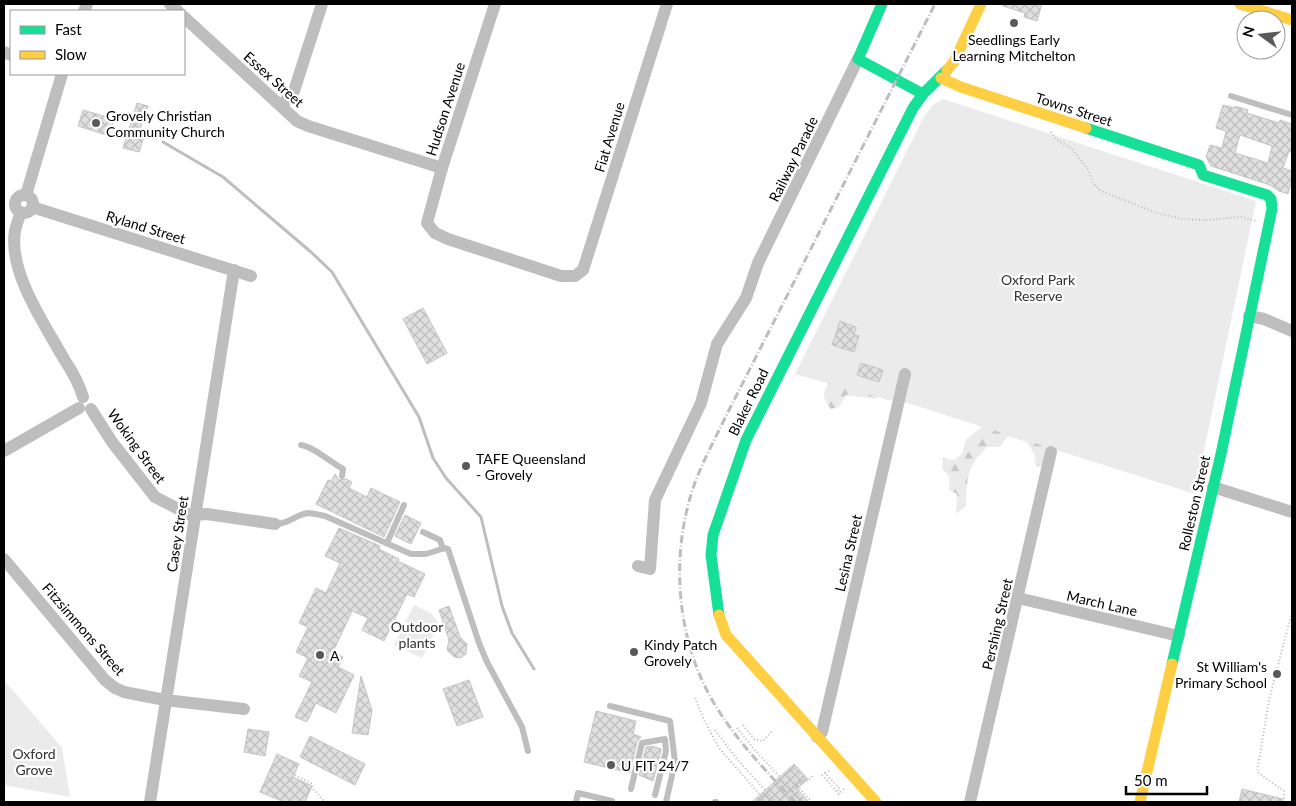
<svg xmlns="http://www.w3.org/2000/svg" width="1296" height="806" font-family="Lato,sans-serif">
  <defs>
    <pattern id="forest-firs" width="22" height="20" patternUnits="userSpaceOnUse" patternTransform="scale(1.25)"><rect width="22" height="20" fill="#ebebeb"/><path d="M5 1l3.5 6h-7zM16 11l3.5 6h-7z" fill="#c8c8c8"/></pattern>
    <pattern id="building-cross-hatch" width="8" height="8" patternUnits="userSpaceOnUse" patternTransform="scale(1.25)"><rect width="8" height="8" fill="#dfdfdf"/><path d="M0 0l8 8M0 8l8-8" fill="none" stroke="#bebebe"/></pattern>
  </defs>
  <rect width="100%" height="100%" fill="#fff"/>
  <g fill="url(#forest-firs)">
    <path d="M1040,352C1063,356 1063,359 1074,379L1097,385L1107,378L1117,384L1124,395L1135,399L1143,409L1140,420L1128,423L1119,416L1114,406L1103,402H1093L1064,410L1007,401L1006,409L1011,419C1030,422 1043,421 1054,439L1042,468L1036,465L1034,454L1027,442L1008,436L1000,447H987C966,467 967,479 966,506L956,514L957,494L949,490V476L942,469L943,458L954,460L962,454L966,439L981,428L986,413L979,402L971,399L967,411L952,418L943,407L941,393L948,383L944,373L956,368L977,380L987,392L992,395V388L988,376L994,363L1006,359L1017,366L1037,398L1045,390L1036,370L1034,360Z"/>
    <path d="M831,376L882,394L875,399L846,395L839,407L831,409C819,393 825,394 831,376Z"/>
  </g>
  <g fill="#ebebeb">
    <polygon points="943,99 1256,201 1195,494 911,404 888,400 795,374 924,117 933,105"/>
    <polygon points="414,605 431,613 439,624 422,658 394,645"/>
    <polygon points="4,680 62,748 70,797 4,785"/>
  </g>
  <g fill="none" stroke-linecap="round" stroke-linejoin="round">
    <polyline stroke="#bebebe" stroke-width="3" points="163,142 223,177 311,252 332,272 419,417 433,458 446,478 481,517 502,606 512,633 534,669"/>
  </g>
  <g fill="url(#building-cross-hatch)" stroke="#c6c6c6" fill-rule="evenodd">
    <polygon points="1003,4 1042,4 1037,21 1024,17 1025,13 1003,6"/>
    <polygon points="137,103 148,106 139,132 145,134 139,152 123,148"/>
    <path d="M1223,105L1235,108V106L1248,110L1247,113L1279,123L1280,120L1292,124V152L1289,151L1283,168L1292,171V179L1288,194L1279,191L1270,185L1211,166L1206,157L1210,145L1222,148L1226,131L1216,128ZM1240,135L1272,146L1268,163L1235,153Z"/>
    <polygon points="83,110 114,119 109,136 78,126"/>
    <polygon points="423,308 447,353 427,364 403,319"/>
    <polygon points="840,321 856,327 854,335 859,336 854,352 832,345"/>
    <polygon points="861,363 883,370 879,382 857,375"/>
    <polygon points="335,474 339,480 346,479 352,482 349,488 367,497 371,488 400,502 384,537 316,504 328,480 331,481"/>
    <polygon points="405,515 421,523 411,544 395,536"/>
    <polygon points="339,528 380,546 379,549 399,559 398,561 425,574 414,597 407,594 384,641 362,630 368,618 352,611 333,652 343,657 338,667 354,675 336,713 316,703 307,722 295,717 312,682 299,676 308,658 296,652 308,627 299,623 316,588 326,593 340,563 325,556"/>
    <polygon points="449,606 460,637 467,644 466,654 460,658 454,657 447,650 449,640 439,610"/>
    <polygon points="361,676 372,710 368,735 352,733"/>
    <polygon points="469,680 483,717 457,726 443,689"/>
    <polygon points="596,711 636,721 633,734 641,737 637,742 630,773 584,762"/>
    <polygon points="248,729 269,732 265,756 244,752"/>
    <polygon points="310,736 365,764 355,785 300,757"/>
    <polygon points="652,746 661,749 661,751 653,781 639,775 646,747"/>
    <polygon points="277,754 299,764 293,777 312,786 305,802 284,802 260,792"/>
    <polygon points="794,764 808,779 797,789 809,802 752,802"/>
    <polygon points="1242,789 1283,799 1283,802 1239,802"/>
  </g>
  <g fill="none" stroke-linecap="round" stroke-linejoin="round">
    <g stroke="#b9b9b9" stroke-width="2" stroke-dasharray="1 2.5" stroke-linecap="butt">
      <polyline points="1051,132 1056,139 1072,149 1087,168 1093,183 1101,191 1157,213 1182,219 1207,220 1241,217 1257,221"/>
      <polyline points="695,698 704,720 719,748 761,796 757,800 760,802"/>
      <polyline points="743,725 754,739 763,741 773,730"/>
      <polyline points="737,728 754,749 803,802"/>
      <polyline points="715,730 736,758 776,802"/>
      <polyline points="829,771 825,773 840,789 837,792"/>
      <polyline points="295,775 311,783 313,789 325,802"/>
      <polyline points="822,775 839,794 844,789"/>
      <polyline points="804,780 806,782 814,775"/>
      <polyline points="797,786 812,802"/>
      <path d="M792,791C797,787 801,783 805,779L794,768L787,774L797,784L800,781L802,783"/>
      <polyline points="762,802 759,800 767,792"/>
      <polyline points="764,802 762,800 767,795 774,802"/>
      <polyline points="1284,802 1284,791 1257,772 1269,700 1292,612"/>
    </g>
    <g stroke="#bebebe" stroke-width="6">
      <polyline points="1231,96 1292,115"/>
      <path d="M301,445C314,447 330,462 343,469L342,476"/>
      <path d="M275,524C290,524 294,515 308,513C313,513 319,515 325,516L411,554H426L445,548L448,549L479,643L487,662L522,727L528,751"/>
      <polyline points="423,532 440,540 443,549"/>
      <polyline points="387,543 404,505"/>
      <polyline points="610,706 670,721 675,762 666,802"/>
      <polyline points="631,789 642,743 665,739 666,751 655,795"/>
      <polyline points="576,802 578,793 612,801"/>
      <polyline points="715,802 716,802"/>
    </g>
    <g stroke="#bebebe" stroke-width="12">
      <polyline points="170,4 178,11"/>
      <polyline points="495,4 442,168 427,223 435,233 448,239 561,276 575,276 583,270 667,4"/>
      <polyline points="84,11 87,4"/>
      <polyline points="184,17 297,121 308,126 442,168"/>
      <polyline points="4,52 11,55"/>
      <polyline points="281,106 294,91 322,4"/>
      <polyline points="26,195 62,74"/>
      <circle cx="24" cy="204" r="9"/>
      <polyline points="32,207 251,276"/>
      <path d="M21,212C19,218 16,225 15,231C8,272 45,325 64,359C72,371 79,383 83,397"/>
      <polyline points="1249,316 1264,319 1292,331"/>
      <polyline points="91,409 112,442 155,497 190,515 207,514 275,524"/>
      <polyline points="4,451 79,408"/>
      <polyline points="1213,487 1292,512"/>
      <polyline points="4,559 105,680 115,688 124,692 165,700 244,709"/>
      <polyline points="638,566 650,569 655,500 701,403 717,344 746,298 758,263 858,59"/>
      <polyline points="1018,598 1179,636"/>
      <polyline points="817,737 822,732 905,374"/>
      <polyline points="150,802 234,270"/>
      <polyline points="970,802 1051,452"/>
    </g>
    <g stroke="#16e098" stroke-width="11">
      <polyline points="882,4 858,59 923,94"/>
      <polyline points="1086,128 1199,165 1203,175 1267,195 1271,199 1272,209 1221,454 1172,664"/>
      <polyline points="719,615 711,555 713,535 746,440 913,108 923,94 947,70"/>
    </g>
    <g stroke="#ffcf43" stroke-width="11">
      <polyline points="1240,4 1292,20"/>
      <polyline points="947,70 954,62 981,4"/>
      <polyline points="941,78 961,87 1086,128"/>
      <polyline points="719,615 726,635 876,802"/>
      <polyline points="1140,802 1172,664"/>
    </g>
    <path stroke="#bebebe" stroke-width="3" stroke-dasharray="8 2.5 1 2.5" stroke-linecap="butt" d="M795,802C765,770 733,737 711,698C675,634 670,549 696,480C704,459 715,439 725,418L935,4"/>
    <polyline stroke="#b9b9b9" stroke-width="2" stroke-dasharray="1 2.5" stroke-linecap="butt" points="777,802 797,784"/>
  </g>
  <g fill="#595959" stroke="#fff" stroke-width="2">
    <circle cx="1014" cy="23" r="5"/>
    <circle cx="96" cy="123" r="5"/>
    <circle cx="466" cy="466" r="5"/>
    <circle cx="634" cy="652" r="5"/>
    <circle cx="320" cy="655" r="5"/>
    <circle cx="1277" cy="674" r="5"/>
    <circle cx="611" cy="765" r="5"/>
  </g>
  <g text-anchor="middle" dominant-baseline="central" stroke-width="4.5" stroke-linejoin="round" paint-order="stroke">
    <g font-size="14" fill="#000" stroke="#fff" text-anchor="start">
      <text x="1014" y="39" text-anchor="middle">Seedlings Early<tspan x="1014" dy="16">Learning Mitchelton</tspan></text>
      <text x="106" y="115">Grovely Christian<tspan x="106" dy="16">Community Church</tspan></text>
      <text x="476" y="458">TAFE Queensland<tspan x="476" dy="16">- Grovely</tspan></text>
      <text x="644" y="644">Kindy Patch<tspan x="644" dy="16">Grovely</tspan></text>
      <text x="330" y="655">A</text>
      <text x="1267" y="666" text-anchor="end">St William's<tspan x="1267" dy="16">Primary School</tspan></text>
      <text x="621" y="765">U FIT 24/7</text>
    </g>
    <g font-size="14" fill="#000" stroke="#fff">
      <text transform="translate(274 79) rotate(42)">Essex Street</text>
      <text transform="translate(445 109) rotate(-72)">Hudson Avenue</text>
      <text transform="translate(1074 109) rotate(18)">Towns Street</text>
      <text transform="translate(609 137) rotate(-73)">Fiat Avenue</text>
      <text transform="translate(793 159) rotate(-64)">Railway Parade</text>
      <text transform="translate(146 227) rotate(17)">Ryland Street</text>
      <text transform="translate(748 402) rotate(-64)">Blaker Road</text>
      <text transform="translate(137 446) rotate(54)">Woking Street</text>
      <text transform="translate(1194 503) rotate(-77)">Rolleston Street</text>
      <text transform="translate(177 534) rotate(-81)">Casey Street</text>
      <text transform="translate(848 553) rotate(-77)">Lesina Street</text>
      <text transform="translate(1102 603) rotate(13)">March Lane</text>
      <text transform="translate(997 624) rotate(-77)">Pershing Street</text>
      <text transform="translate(84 629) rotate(49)">Fitzsimmons Street</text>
    </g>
    <g font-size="14" fill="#323232" stroke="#fff">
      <text x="1038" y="279">Oxford Park<tspan x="1038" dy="16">Reserve</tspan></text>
      <text x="417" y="626">Outdoor<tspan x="417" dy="16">plants</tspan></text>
      <text x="34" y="753">Oxford<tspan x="34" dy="16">Grove</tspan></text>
    </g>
  </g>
  <rect width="1296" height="806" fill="none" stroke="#000000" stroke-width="10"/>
  <rect x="10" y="10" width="175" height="65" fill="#ffffff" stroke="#999999"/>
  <rect x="20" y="26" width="25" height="8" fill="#16e098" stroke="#999999"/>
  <text x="55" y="35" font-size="15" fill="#000000">Fast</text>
  <rect x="20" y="51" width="25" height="8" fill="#ffcf43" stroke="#999999"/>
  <text x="55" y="60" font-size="15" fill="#000000">Slow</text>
  <g transform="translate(1261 35) rotate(285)"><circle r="24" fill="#ffffff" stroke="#999999"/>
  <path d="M0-4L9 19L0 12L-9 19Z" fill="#595959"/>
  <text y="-8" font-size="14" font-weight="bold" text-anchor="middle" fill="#000000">N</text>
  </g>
  <path d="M1126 786v8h81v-8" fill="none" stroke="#000000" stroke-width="2.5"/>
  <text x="1134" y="786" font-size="15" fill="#000000" stroke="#ffffff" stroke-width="4" paint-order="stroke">50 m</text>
</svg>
